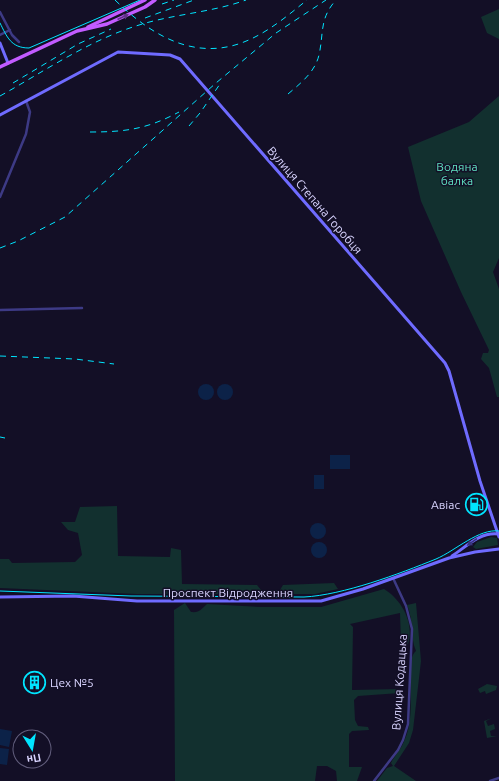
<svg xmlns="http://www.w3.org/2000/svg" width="499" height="781" font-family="Ubuntu,sans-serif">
  <rect width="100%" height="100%" fill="#130f26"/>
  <g fill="#12302f">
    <polygon points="499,9 499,39 487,33 481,17"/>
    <polygon points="499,96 499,258 493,272 499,289 499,397 497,397 489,368 481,359 483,353 488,353 489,350 461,292 421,201 408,147 469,122"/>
    <polygon points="117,506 118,556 170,557 171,548 181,550 182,584 257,585 261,590 280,590 283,585 334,583 338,589 315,594 137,594 0,588 0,559 9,559 12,563 75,562 82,555 78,533 68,530 61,522 75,522 80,507"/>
    <polygon points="491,537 497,538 498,545 476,549 473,547 477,542"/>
    <path d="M384,589C401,599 415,623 408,644L401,643L400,613L350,624L353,627L352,690L400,689V693L358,696L354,700L355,720L358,726L368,727L369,730L352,731L349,734V767H362L357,781H337L336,771L327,766H317L315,781H175L174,610L185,603L191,612C200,613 201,609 207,604L260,607H321Z"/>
    <path d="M416,603L421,661L413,730L409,743L394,766L416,781H377L387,768L393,766L391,763C395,755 402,748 405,739C413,721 410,698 411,678C411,669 409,657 416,651C410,637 414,621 407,605Z"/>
    <polygon points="487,684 497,686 496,690 486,694 485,691 480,693 478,689"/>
    <polygon points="492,718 486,721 488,726 494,724 495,729 490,731 491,736 497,736 487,738 484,721"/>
  </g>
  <g fill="#0c2248">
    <circle cx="206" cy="392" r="8"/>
    <circle cx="225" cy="392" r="8"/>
    <rect x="330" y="455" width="20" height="14"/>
    <rect x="314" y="475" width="10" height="14"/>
    <circle cx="318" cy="531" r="8"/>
    <circle cx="319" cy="550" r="8"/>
    <polygon points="0,729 12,731 9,747 0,745"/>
    <polygon points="0,748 9,749 7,765 0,764"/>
  </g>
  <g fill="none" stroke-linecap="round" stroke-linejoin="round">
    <g stroke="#3d3a85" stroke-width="2.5">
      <polyline points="0,12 12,35 19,42"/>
      <polyline points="0,35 10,30"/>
      <polyline points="0,197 26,134 30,112 26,101"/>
      <polyline points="0,310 82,308"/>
      <polyline points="374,781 398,750 403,740 408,724 412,629 406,606 393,578"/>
      <polyline points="490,781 499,778"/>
    </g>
    <g stroke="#6f6bff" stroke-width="3">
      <polyline points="0,43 8,63"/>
      <polyline points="0,115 118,52 170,55 180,59 445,363 449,371 480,481 499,537"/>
      <path d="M452,556C466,547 479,532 498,534"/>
      <polyline points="0,597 73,596 137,601 321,601 363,589 449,558 475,552 499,549"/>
    </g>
    <g stroke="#c25bff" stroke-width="3.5">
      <polyline points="88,27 145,0"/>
      <polyline points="0,67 77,31 107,24 145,7 155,0"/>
    </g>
    <g stroke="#00e5ff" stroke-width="1">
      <path d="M0,23C7,37 11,48 29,48L140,0"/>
      <path d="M0,591L131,596L304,597C343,595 399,574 436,559C455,551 479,528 499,531"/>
    </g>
    <g stroke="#00e5ff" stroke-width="1" stroke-dasharray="6 5" stroke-linecap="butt">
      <path d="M115,0C154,38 201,65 255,37C273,28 291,13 307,0"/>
      <polyline points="162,4 174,0"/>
      <polyline points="145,18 194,0"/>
      <polyline points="13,83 78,44 111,29"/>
      <path d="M288,94C301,83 315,72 319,55C324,33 319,19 336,0"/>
      <path d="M0,96C43,72 88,41 136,26C172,14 210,13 246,0"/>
      <polyline points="189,126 200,113 220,84"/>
      <path d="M90,132C126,132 147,129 179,112"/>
      <polyline points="0,248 18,241 65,217 216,83 276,33 326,0"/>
      <polyline points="0,356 75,359 114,364"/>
      <polyline points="0,437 5,438"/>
    </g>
  </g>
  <defs><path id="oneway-solid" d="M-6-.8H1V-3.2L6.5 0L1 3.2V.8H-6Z"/></defs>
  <use fill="#623188" href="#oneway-solid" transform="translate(123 17) rotate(-24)"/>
  <use fill="#38347d" href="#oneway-solid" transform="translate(472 542) rotate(145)"/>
  <defs>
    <symbol id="fuel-ring" viewBox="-11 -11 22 22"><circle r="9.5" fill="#130f26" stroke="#00e5ff" stroke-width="1.5"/><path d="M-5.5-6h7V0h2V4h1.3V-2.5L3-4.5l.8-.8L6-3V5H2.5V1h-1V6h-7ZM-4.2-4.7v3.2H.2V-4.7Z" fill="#00e5ff"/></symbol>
    <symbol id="building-ring" viewBox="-11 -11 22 22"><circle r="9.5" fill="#130f26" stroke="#00e5ff" stroke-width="1.5"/><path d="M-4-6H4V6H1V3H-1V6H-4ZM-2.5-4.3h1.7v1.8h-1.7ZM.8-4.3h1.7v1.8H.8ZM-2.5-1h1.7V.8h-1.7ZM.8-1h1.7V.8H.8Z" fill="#00e5ff"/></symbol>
  </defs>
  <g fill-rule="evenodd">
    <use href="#fuel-ring" x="464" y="492" width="25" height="25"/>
    <use href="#building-ring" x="22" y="670" width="25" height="25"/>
  </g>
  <g text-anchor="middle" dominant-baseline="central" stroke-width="3" stroke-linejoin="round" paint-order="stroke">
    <g font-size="12" fill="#5fe0c0" stroke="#130f26">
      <text x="457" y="166">Водяна<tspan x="457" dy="14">балка</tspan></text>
    </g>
    <g font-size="12" fill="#d9d4ff" stroke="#130f26">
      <text transform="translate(315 200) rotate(49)">Вулиця Степана Горобця</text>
      <text x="228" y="592">Проспект Відродження</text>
      <text transform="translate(399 682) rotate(-86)">Вулиця Кодацька</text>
    </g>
    <g font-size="12" fill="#d9d4ff" stroke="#130f26" text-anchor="end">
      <text x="460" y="504">Авіас</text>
      <text x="50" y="682" text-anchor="start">Цех №5</text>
    </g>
  </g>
  <g transform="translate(32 749) rotate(169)"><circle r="19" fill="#130f26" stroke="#625e7d"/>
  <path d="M0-3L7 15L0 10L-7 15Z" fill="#00e5ff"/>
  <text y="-6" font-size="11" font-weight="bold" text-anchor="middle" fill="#d9d4ff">Пн</text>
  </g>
</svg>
